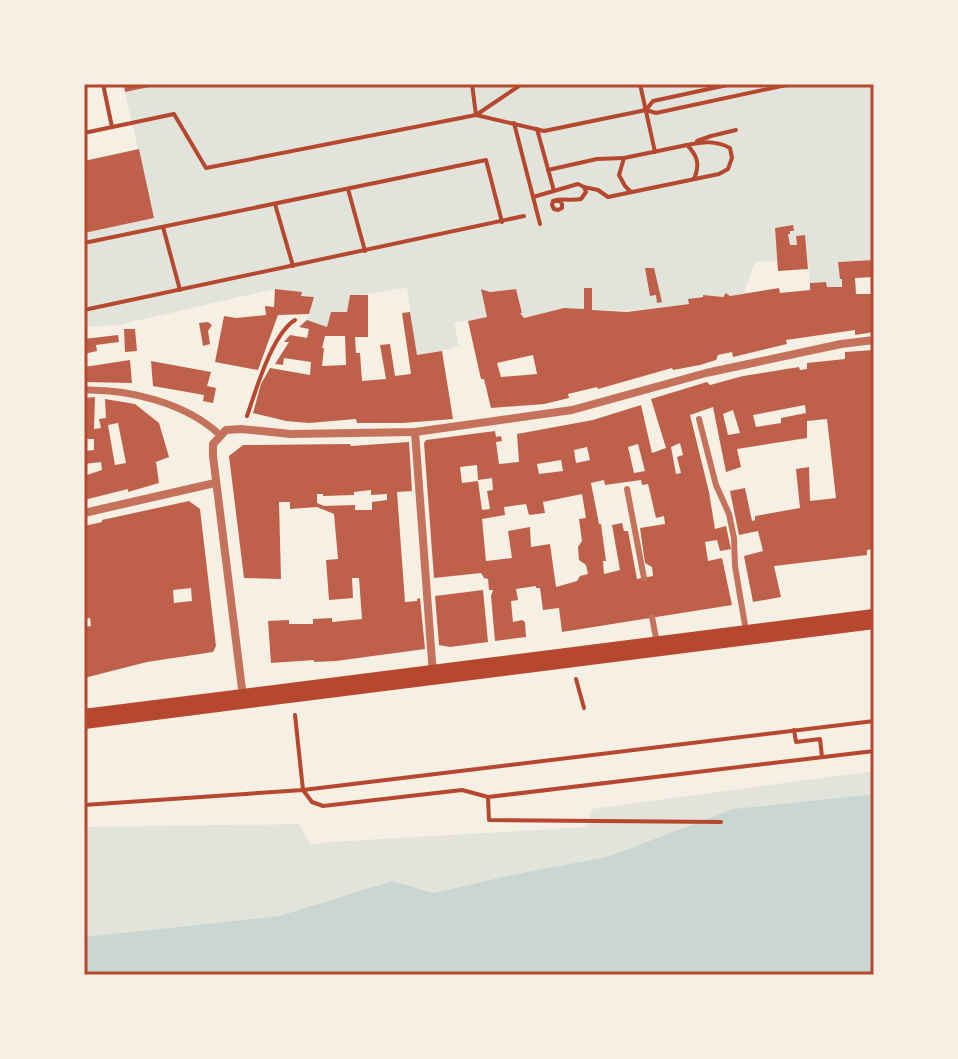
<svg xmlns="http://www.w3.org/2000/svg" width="958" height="1059" font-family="Overpass,sans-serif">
  <rect width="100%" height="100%" fill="#f6efe4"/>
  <g fill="#e2e4dc">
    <path d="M166,84H874V260L838,262L840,279H842V287H827L825,282L810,283L805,235L797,236V245H790L788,234L794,231L793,226L775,229L778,261L755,262L744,293L730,296L726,293L723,297L704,295L689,299V303C657,310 625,311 592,310V288H584V309L564,308L524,318L520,313L522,312L516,289L490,292L482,289L487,317L454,323L459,345L442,351L417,355L407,288C388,289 370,296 350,295L347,312H331L327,327L307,320L314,297L301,296V292L275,289L118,325L84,327V233L154,218L125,92Z"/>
    <polygon points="874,771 874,794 733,809 607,857 434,893 392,881 279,916 84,937 84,827 299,824 311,845 331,842 587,827 592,809"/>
  </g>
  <polygon fill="#c9d6d2" points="874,794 874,975 84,975 84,937 279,916 392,881 434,893 517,874 607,857 733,809"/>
  <g fill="#bf614a" fill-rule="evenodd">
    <polygon points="124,84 159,84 159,85 125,92"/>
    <polygon points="139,149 154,218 84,233 84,161"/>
    <polygon points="793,225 794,231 790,231 790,234 788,234 790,245 797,245 796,236 805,235 808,269 778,271 775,228"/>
    <path d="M874,260V277L855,278L856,294H874V332L855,335V330L786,340L787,344L733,357L732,352L718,355L716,360L700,365L673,370L672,368L598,389L597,387L568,394L569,398L544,404L491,408L484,379H481L468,321L487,317L481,289L490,292L516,289L522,313H520L524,318L564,308L584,309V288H592V310L627,312L689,304L688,299L703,297V295L723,297L726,293L730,296L779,288L780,293L810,290V283L826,282L827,287H842V279H840L838,262ZM533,355L537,374L501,377L497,363Z"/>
    <polygon points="645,268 654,268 662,302 657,303 656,295 650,296"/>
    <polygon points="275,289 302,292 301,296 314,297 309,314 278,315 258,370 215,362 224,316 236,318 266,315 265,306 274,307"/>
    <path d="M350,295H368V337H355L356,353H360L362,381L386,379L380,345L390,344L395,376L411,374L402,313L410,312L417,355L442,351L453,419L403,423H357L356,419L309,423L286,421L253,413L261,384L270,368L310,375L311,362L284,358L283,365L275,364L289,342H284L290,335L307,338L309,329L299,327L307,320L327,327L331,312H347ZM325,336H345L346,365L322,366L324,348H322Z"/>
    <polygon points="208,322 212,325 208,331 210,344 203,346 199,323"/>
    <polygon points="124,329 135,329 137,351 125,352"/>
    <polygon points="118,335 119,342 96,345 97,351 84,354 84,339"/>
    <path d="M874,350V549L867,550V555L774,566L781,597L753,602L744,556L763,551L758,531L739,535L730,491L745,488L752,521L755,520V516L800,508L796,469L809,467L810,501L836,498L827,419L807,421V438L737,449L741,467L726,472L713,407L690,415L709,492L715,529L726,526L731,549L720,551L717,540L705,542L708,561L722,558L732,605L562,632L559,608L543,610L540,588H536V586L516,589L518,600L511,601L513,622L522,620L525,622L526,637L495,641L491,596L493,590H489L488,579L484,578L481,573L434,578L424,443L426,440L495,431L496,437L501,436L502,441L496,442L499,464L519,462L517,434L593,420L641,405L652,453L666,448L651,399L707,382L710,385L743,376L799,367L800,370L807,369V363L845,359V352ZM805,405L806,413L781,418V423L756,427L753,415ZM733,410L740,433L728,435L723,414ZM680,443L683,455L677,457L681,473L676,474L671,447ZM638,444L645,471L634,473L628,447ZM587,447L590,460L576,463L574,450ZM561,460L563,471L539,474L537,464ZM477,465L478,480L492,478L493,490L487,491L490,509L482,510L478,481L462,483L460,467ZM604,480L605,485L641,480L642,485L648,484L656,518L664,516L665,524L640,528L645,563L652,567L653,576L637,579L628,531H624L622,523L612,525L620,570L604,574L603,561H606L601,524H599L591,483ZM582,494L586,518L579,519L582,541L578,547L579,560L586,565L588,574L580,576L577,581L556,587L550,544L531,547L530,527L508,531L512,558L486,561L482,519L505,515L504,507L526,504L529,515L545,513L543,502Z"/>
    <polygon points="130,360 132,383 84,382 84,367"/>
    <polygon points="151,361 211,372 207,386 216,388 213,403 203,401 204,395 153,386"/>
    <path d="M95,397L94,429L101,428L99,419L106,418L105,399L135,404L159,423L169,457L156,462L159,483L128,492V489L84,500V476L102,470L101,462L84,464V451L94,450V439H84V398ZM118,423L126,463L115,465L108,425Z"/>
    <path d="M409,442L412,491L397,492L405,602L417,601V599L420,598L425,649L336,661L314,662V660L271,663L268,621L289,620V624H313V619L332,618V622L362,619L359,578H352L353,598L329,600L326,560L338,559L334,514L317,507L290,509V502H279L281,579L244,578L229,456L243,445L350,444L351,446ZM371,490V495L387,494V500L372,502V510H355V505L324,506L317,503V494H323V496L354,495V492Z"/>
    <path d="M189,501L200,509L216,646L213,652L147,662L84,678V627L91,626L90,618L84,619V526L102,522V520ZM191,588L192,601L174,603L173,590Z"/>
    <polygon points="483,590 488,642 450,647 439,645 435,596"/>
  </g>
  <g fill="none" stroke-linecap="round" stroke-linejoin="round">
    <g stroke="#b5482f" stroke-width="4">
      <polyline points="103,84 112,127"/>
      <polyline points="472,84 476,115"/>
      <polyline points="640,84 655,152"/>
      <polyline points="646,110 656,113 791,84"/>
      <polyline points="476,115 544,131 646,110 653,101 732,84"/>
      <polyline points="514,123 540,224"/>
      <polyline points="537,129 554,191"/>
      <polyline points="84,133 174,114 206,168 476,115 522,84"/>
      <polyline points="697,141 711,136 736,130"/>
      <polyline points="548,170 597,159 624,158"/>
      <path d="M584,187L598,190L608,197L719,174L728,169L732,158L730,148C715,140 703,142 687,145"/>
      <polyline points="348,189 365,251"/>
      <path d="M631,192L625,186L619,175L624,158L687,145C698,156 700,165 694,179"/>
      <path d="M533,197L578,184L584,187L586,192L581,199C572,201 562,198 553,201L552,205L554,209L558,210L562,208V204L560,201H553L552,205"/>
      <polyline points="275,204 293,266"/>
      <polyline points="163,227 180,290"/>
      <polyline points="84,243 486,160 502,222"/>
      <polyline points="84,310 524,216"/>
      <path d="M247,416C256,390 272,334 295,320"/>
      <polyline points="576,679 584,708"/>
      <polyline points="295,715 303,790 312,802 323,806 462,790 488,797 874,751"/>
      <polyline points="794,730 796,742 820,739 822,757"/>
      <polyline points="488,797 489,820 721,822"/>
      <polyline points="84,805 303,790 874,721"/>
    </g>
    <g stroke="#c5725c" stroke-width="6">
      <polyline points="699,419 716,485 729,514 734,538 735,566 746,631"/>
      <polyline points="627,489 644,578"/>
      <polyline points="652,617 657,643"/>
    </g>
    <path stroke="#c5725c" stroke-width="7" d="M84,390C129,389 186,403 220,435"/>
    <g stroke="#c5725c" stroke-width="8">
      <polyline points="415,432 433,675"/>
      <polyline points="84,513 215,483"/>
      <polyline points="243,697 213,456 213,444 226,430 241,429 291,434 415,432 572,410 706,373 841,344 874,340"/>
    </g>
    <polyline stroke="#b5482f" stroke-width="20" points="84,719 874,619"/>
  </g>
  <rect width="958" height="1059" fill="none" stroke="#f6efe4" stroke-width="172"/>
  <rect x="86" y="86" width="786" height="887" fill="none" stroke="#b5482f" stroke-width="3"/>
</svg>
